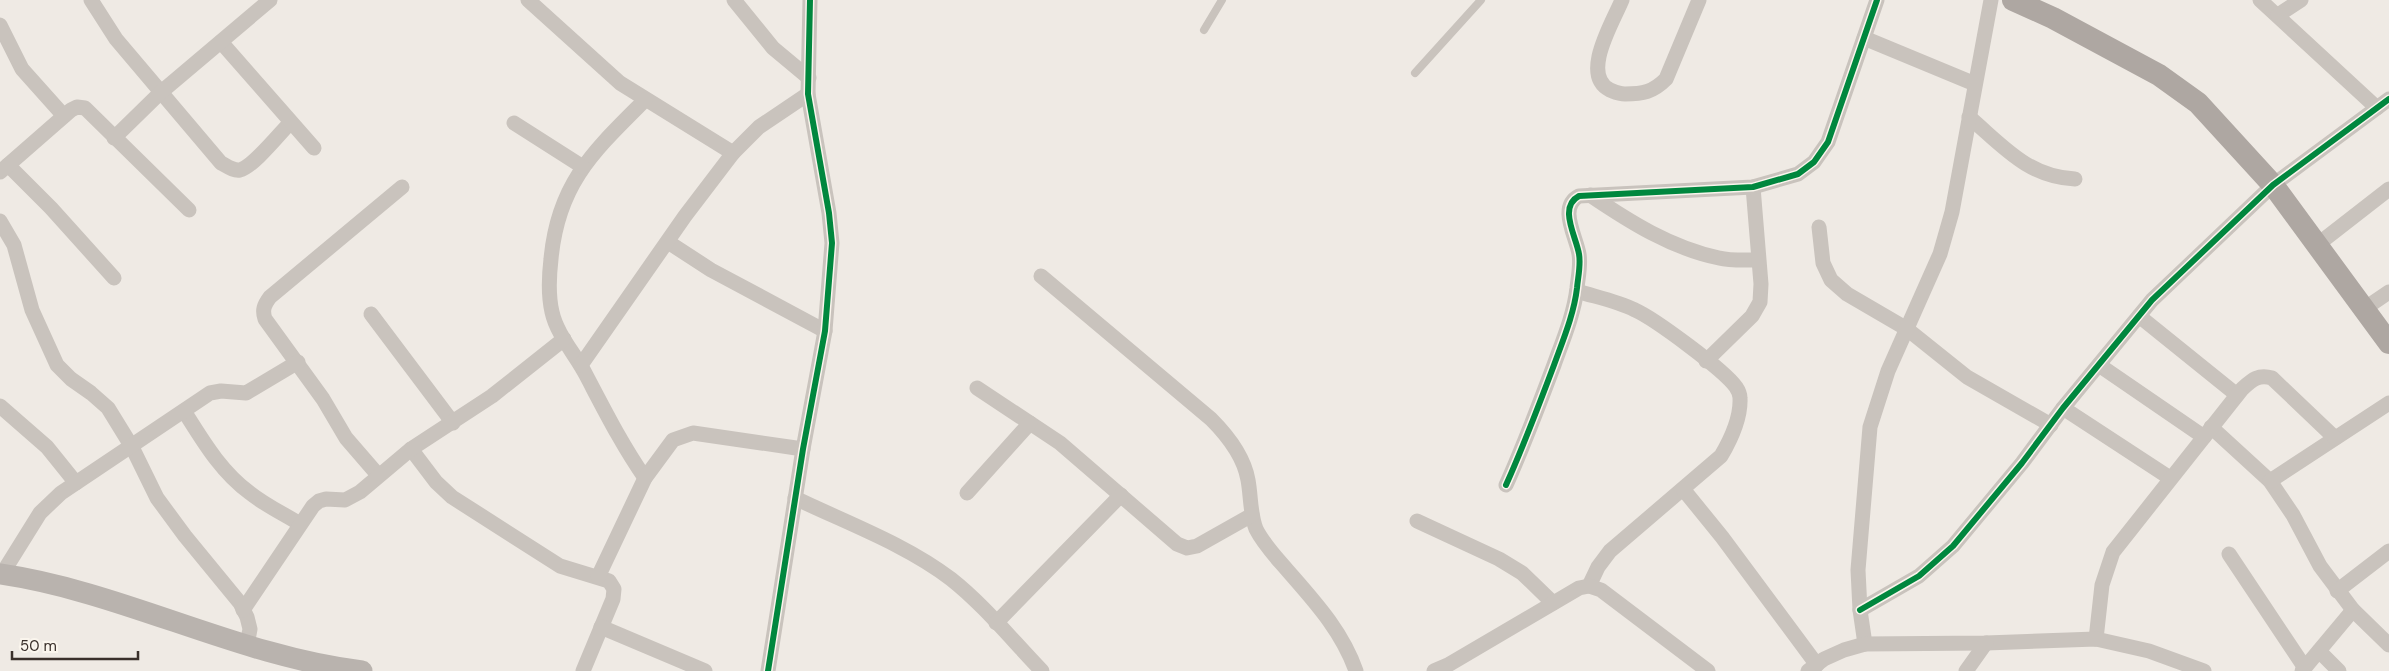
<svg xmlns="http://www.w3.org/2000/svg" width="2389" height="671" font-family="'DM Sans',sans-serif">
  <rect width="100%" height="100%" fill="#efeae4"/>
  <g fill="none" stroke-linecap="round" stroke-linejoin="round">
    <g stroke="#c9c3bd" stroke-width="8">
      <polyline points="1204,30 1222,0"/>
      <polyline points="1415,73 1481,0"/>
    </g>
    <g stroke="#c9c3bd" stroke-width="15">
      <path d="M91,0L116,39L221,163C227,166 233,171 240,170C253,167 280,133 290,123"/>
      <polyline points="528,0 620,83 733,153"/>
      <polyline points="734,0 773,48 809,78"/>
      <path d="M1622,0C1613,22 1580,75 1610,90C1615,92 1619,94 1625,94C1643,94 1653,92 1666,79L1699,0"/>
      <polyline points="2260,0 2377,108"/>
      <polyline points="2278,15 2301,0"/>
      <polyline points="0,25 22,69 64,116"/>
      <polyline points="1864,38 1975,84"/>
      <polyline points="221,42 314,148"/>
      <path d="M645,100C594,151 558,183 551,259C549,276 548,295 552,312C557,335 576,355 586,375C605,411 622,445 645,478"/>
      <path d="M1969,117C2003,146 2028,177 2075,179"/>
      <polyline points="514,123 583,167"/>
      <polyline points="114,138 160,93 270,0"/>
      <polyline points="8,165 51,208 114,278"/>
      <polyline points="0,172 71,110 77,107 85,108 189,210"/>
      <path d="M1590,195C1630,222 1671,248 1719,258C1731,261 1745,260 1757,260"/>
      <polyline points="0,221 14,245 32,310 57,365 71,379 91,393 108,408 132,447 157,498 185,536 240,603 247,617 250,629 247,645"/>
      <polyline points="1819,227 1823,263 1831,280 1847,294 1907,329 1967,377 2051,425"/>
      <polyline points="668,242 711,270 825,331"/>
      <polyline points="2317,245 2389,189"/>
      <path d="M1041,276L1211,419C1227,435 1244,457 1248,480C1251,496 1250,514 1256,529C1264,545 1277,558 1288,571C1315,602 1342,631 1356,671"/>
      <path d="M1577,291C1596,297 1617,301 1635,310C1655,319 1724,370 1736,387C1738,390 1740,395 1740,398C1741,418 1731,439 1721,456L1610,551L1598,567L1589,586"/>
      <polyline points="2364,309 2389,292"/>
      <polyline points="371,314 453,423"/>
      <polyline points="2139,316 2237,395"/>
      <polyline points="1706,361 1752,316 1760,302 1761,284 1753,187"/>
      <polyline points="581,365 685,216 733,153 759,127 808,94"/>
      <polyline points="2099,365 2204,437"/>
      <polyline points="977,388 1060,443 1177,544 1187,548 1197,546 1252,515"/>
      <polyline points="0,406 47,447 76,483"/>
      <polyline points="2063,408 2170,478"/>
      <path d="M184,411C203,441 221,472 250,493C265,505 284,514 300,524"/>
      <polyline points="2211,427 2270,481 2293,515 2320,566 2353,610 2389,645"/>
      <polyline points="411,449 436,482 452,497 560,566 609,581 614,589 613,599 583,671"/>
      <path d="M378,475L346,438L323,399L265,319C262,310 264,305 270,297L402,187"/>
      <polyline points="2270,481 2389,403"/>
      <path d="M1506,485C1524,445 1539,405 1554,365C1563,340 1574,314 1577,288C1578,277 1581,265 1579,254C1576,236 1558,207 1579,196L1753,187L1798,174L1814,162L1828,142L1877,0"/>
      <polyline points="1683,489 1722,537 1817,665"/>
      <polyline points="967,493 1030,423"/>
      <path d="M795,498C847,523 905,544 951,579C984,605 1012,640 1042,671"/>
      <polyline points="1417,521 1499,559 1522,573 1553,603"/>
      <polyline points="2229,554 2305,668"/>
      <polyline points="2,574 40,513 61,493 210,393 221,391 246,393 298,362"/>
      <polyline points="598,577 645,478 673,440 693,433 803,449"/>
      <polyline points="2337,591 2389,551"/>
      <polyline points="243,610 313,506 319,501 326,499 345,500 360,492 411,449 492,396 564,339"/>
      <polyline points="1860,610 1919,576 1953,546 2022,463 2063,408 2152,300 2273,185 2389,99"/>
      <polyline points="996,623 1121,495"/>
      <polyline points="601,627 705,671"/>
      <path d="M2096,639L2102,585L2113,552L2242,389C2252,380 2258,374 2272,378L2335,438"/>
      <polyline points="1865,644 1860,610 1858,570 1870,427 1888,371 1940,254 1952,212 1991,0"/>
      <polyline points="2319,651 2339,671"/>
      <polyline points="768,671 803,449 825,331 832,243 829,213 808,94 810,0"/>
      <polyline points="1434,671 1448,665 1579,588 1589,586 1601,590 1708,671"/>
      <polyline points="1808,671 1824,659 1844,650 1865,644 1986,643 2096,639 2149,651 2204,671"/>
      <polyline points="1966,671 1986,643"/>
      <polyline points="2302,671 2353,610"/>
    </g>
    <path stroke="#b9b3ae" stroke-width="21" d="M0,574C124,592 237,656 362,671"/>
    <polyline stroke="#aea7a2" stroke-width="22" points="2013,0 2053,18 2159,75 2198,103 2273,185 2389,343"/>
    <defs>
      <g id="cycleway">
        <path d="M1506,485C1524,445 1539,405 1554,365C1563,340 1574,314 1577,288C1578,277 1581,265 1579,254C1576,236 1558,207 1579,196L1753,187L1798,174L1814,162L1828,142L1877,0"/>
        <polyline points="1860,610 1919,576 1953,546 2022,463 2063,408 2152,300 2273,185 2389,99"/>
        <polyline points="768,671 803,449 825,331 832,243 829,213 808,94 810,0"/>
      </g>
    </defs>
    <use href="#cycleway" stroke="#faf5ed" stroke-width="9"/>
    <use href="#cycleway" stroke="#00873e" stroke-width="6"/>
  </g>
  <path d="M12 651v8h126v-8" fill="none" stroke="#3a302b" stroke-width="2.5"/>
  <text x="20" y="651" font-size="15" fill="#3a302b" stroke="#faf5ed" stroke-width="4" paint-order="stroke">50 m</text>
</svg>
